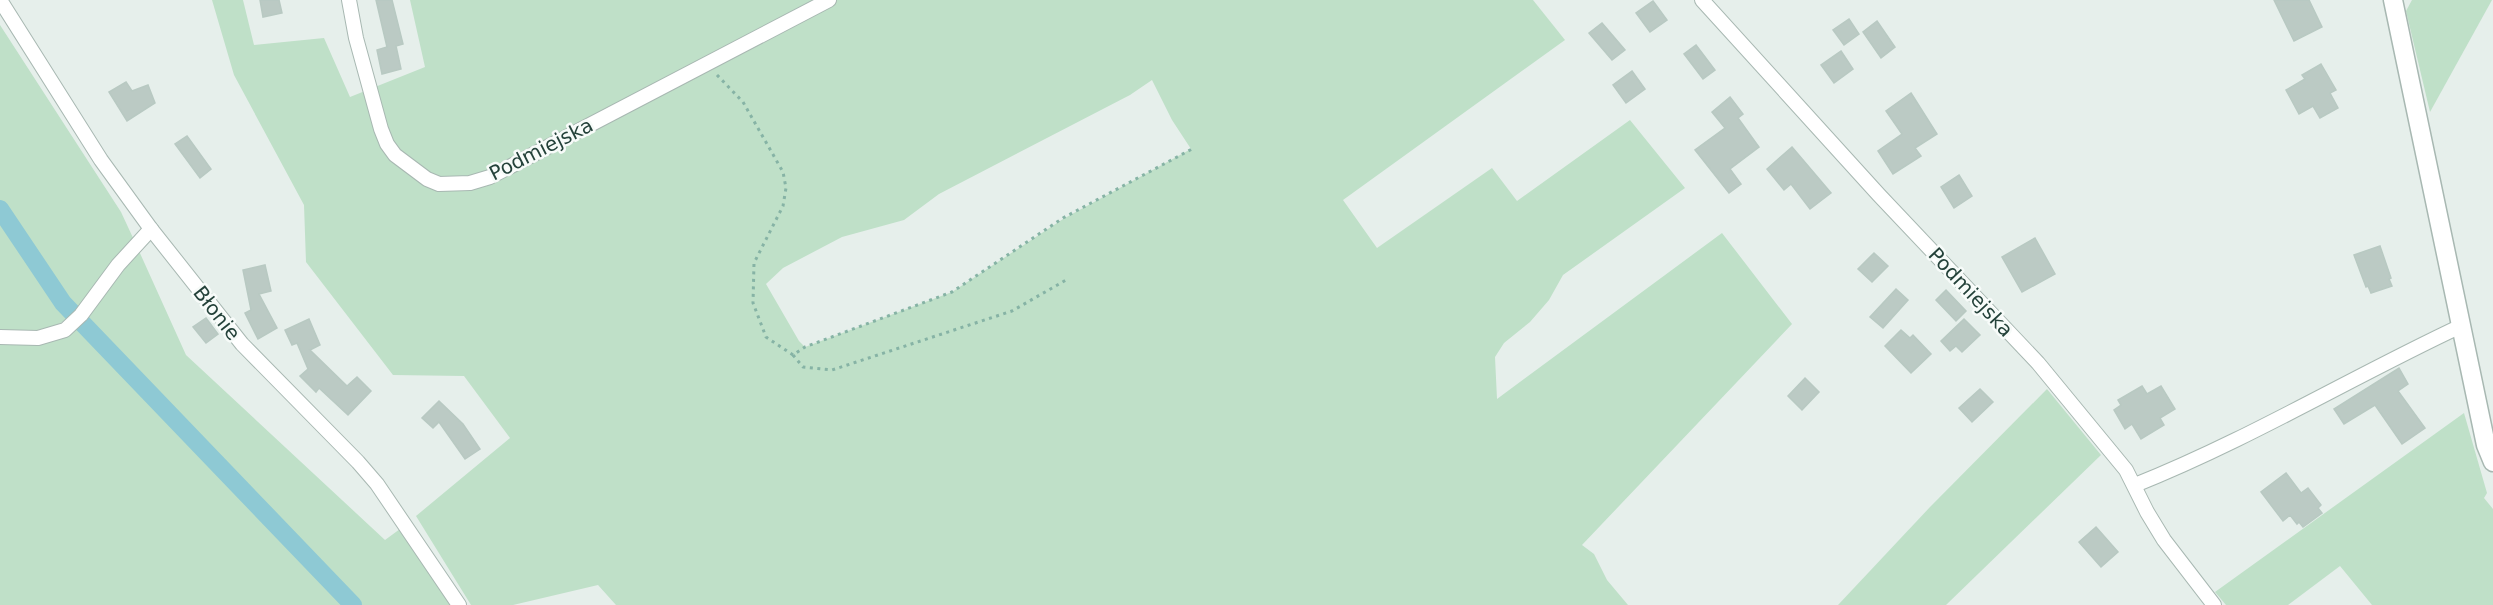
<svg xmlns="http://www.w3.org/2000/svg" width="2493" height="605" font-family="'DejaVu Sans',sans-serif">
  <rect width="100%" height="100%" fill="#e6efeb"/>
  <g fill="#bfe0c8" fill-rule="evenodd">
    <path d="M212,0H243L254,45L324,38L350,97L425,67L410,0H1533L1565,40L1343,200L1377,248L1492,168L1517,201L1630,120L1685,188L1563,275L1549,300L1530,322L1504,343L1495,357L1497,399L1722,233L1792,324L1582,545L1594,554L1607,580L1628,605H616L598,585L513,605H471L416,516L510,438L464,376L393,375L306,262L304,205L234,75ZM1152,80L1172,120L1191,149L1063,219L952,292L805,347L799,341L766,284L783,268L842,237L904,220L939,194L1130,95Z"/>
    <polygon points="2412,0 2492,0 2430,112 2406,11"/>
    <path d="M0,25L121,212L134,240C110,270 77,326 38,332C26,334 12,332 0,331Z"/>
    <polygon points="139,251 186,355 385,540 400,529 452,605 0,605 0,341 53,341 78,328"/>
    <polygon points="2047,389 2101,455 1946,605 1838,605 1930,507"/>
    <polygon points="2464,413 2487,493 2484,498 2493,509 2493,605 2372,605 2340,566 2288,605 2226,605 2215,592"/>
  </g>
  <g fill="none" stroke-linecap="round" stroke-linejoin="round">
    <polyline stroke="#8ec9d4" stroke-width="18" points="0,209 63,303 353,605"/>
  </g>
  <g fill="#bbcac4" stroke="#b8c9c2" stroke-width="1.5">
    <polygon points="260,0 279,0 282,13 263,17"/>
    <polygon points="376,0 392,0 403,44 396,46 401,69 382,74 377,50 387,47"/>
    <polygon points="2274,0 2309,0 2322,27 2294,41"/>
    <polygon points="1653,1 1667,20 1650,32 1636,13"/>
    <polygon points="1849,19 1859,34 1844,45 1833,30"/>
    <polygon points="1877,21 1895,47 1881,58 1863,32"/>
    <polygon points="1602,23 1625,50 1612,60 1589,33"/>
    <polygon points="1696,45 1715,70 1703,79 1684,54"/>
    <polygon points="1841,51 1853,69 1834,83 1821,65"/>
    <polygon points="2321,64 2336,90 2330,93 2338,108 2320,118 2313,106 2299,114 2286,90 2305,79 2302,75"/>
    <polygon points="1632,71 1645,89 1626,103 1613,85"/>
    <polygon points="126,82 132,91 148,85 155,103 127,121 109,92"/>
    <polygon points="1911,93 1937,134 1915,148 1921,156 1893,174 1878,151 1902,134 1886,111"/>
    <polygon points="1730,97 1743,114 1738,118 1759,147 1730,169 1741,184 1729,193 1695,150 1725,128 1712,112"/>
    <polygon points="187,136 211,169 200,178 175,144"/>
    <polygon points="1792,147 1831,193 1810,209 1791,184 1784,190 1767,169"/>
    <polygon points="1959,175 1972,196 1954,208 1941,187"/>
    <polygon points="2035,238 2055,274 2022,292 2002,257"/>
    <polygon points="2380,246 2391,278 2389,279 2392,286 2371,293 2368,286 2366,287 2354,255"/>
    <polygon points="1874,253 1888,266 1872,282 1858,269"/>
    <polygon points="265,265 271,291 259,294 277,328 258,339 245,313 251,310 243,270"/>
    <polygon points="1896,289 1908,300 1883,328 1870,317"/>
    <polygon points="1946,290 1966,311 1956,321 1936,300"/>
    <polygon points="206,318 218,334 206,343 193,327"/>
    <polygon points="309,319 320,345 310,350 347,386 357,377 371,391 348,415 319,388 316,392 300,376 308,369 297,343 292,345 285,330"/>
    <polygon points="1964,319 1980,335 1962,352 1956,346 1950,351 1941,341"/>
    <polygon points="1901,330 1910,338 1913,335 1931,354 1911,373 1885,346"/>
    <polygon points="2399,368 2408,384 2398,391 2425,428 2402,444 2375,405 2344,424 2334,409"/>
    <polygon points="1805,378 1819,392 1802,410 1788,396"/>
    <polygon points="2142,386 2147,394 2161,386 2175,409 2160,418 2164,425 2141,439 2132,424 2125,429 2114,410 2121,405 2118,400"/>
    <polygon points="1980,389 1993,402 1972,422 1959,408"/>
    <polygon points="439,401 463,424 480,449 465,459 439,422 433,428 422,418"/>
    <polygon points="2286,473 2301,493 2308,488 2321,505 2318,508 2322,513 2303,527 2299,522 2297,524 2290,515 2283,521 2261,492"/>
    <polygon points="2096,527 2118,552 2101,567 2079,542"/>
  </g>
  <g fill="none" stroke-linecap="round" stroke-linejoin="round">
    <defs>
      <g id="minor">
        <polyline points="0,0 101,160 151,229 242,344 358,462 377,484 459,605"/>
        <polyline points="349,0 356,38 381,129 387,144 395,155 427,179 439,184 470,183 490,177 829,0"/>
        <polyline points="1702,0 1879,195 2038,363 2126,470 2147,512 2164,540 2214,605"/>
        <polyline points="0,337 38,338 65,330 81,315 118,265 151,229"/>
        <path d="M2135,485C2248,440 2352,377 2461,326"/>
      </g>
      <polyline id="tertiary" points="2393,0 2486,445 2493,462"/>
    </defs>
    <use href="#minor" stroke="#a8b8b2" stroke-width="16"/>
    <use href="#tertiary" stroke="#a8b8b2" stroke-width="21"/>
    <g stroke="#86b3a5" stroke-width="3" stroke-dasharray="3 4.5" stroke-linecap="butt">
      <polyline points="717,75 743,102 783,172 786,188 783,206 754,263 753,303 766,337 793,355 805,347 952,292 1063,218 1192,149"/>
      <polyline points="793,355 803,367 832,370 1012,311 1066,280"/>
    </g>
    <use href="#minor" stroke="#fff" stroke-width="14"/>
    <use href="#tertiary" stroke="#fff" stroke-width="18"/>
  </g>
  <g text-anchor="middle" dominant-baseline="central" stroke-width="5" stroke-linejoin="round" paint-order="stroke">
    <g font-size="20" fill="#24423a" stroke="#f7fbf9">
      <text transform="translate(541 149) rotate(-27)">Podmiejska</text>
      <text transform="translate(1971 292) rotate(47)">Podmiejska</text>
      <text transform="translate(217 313) rotate(52)">Błonie</text>
    </g>
  </g>
</svg>
